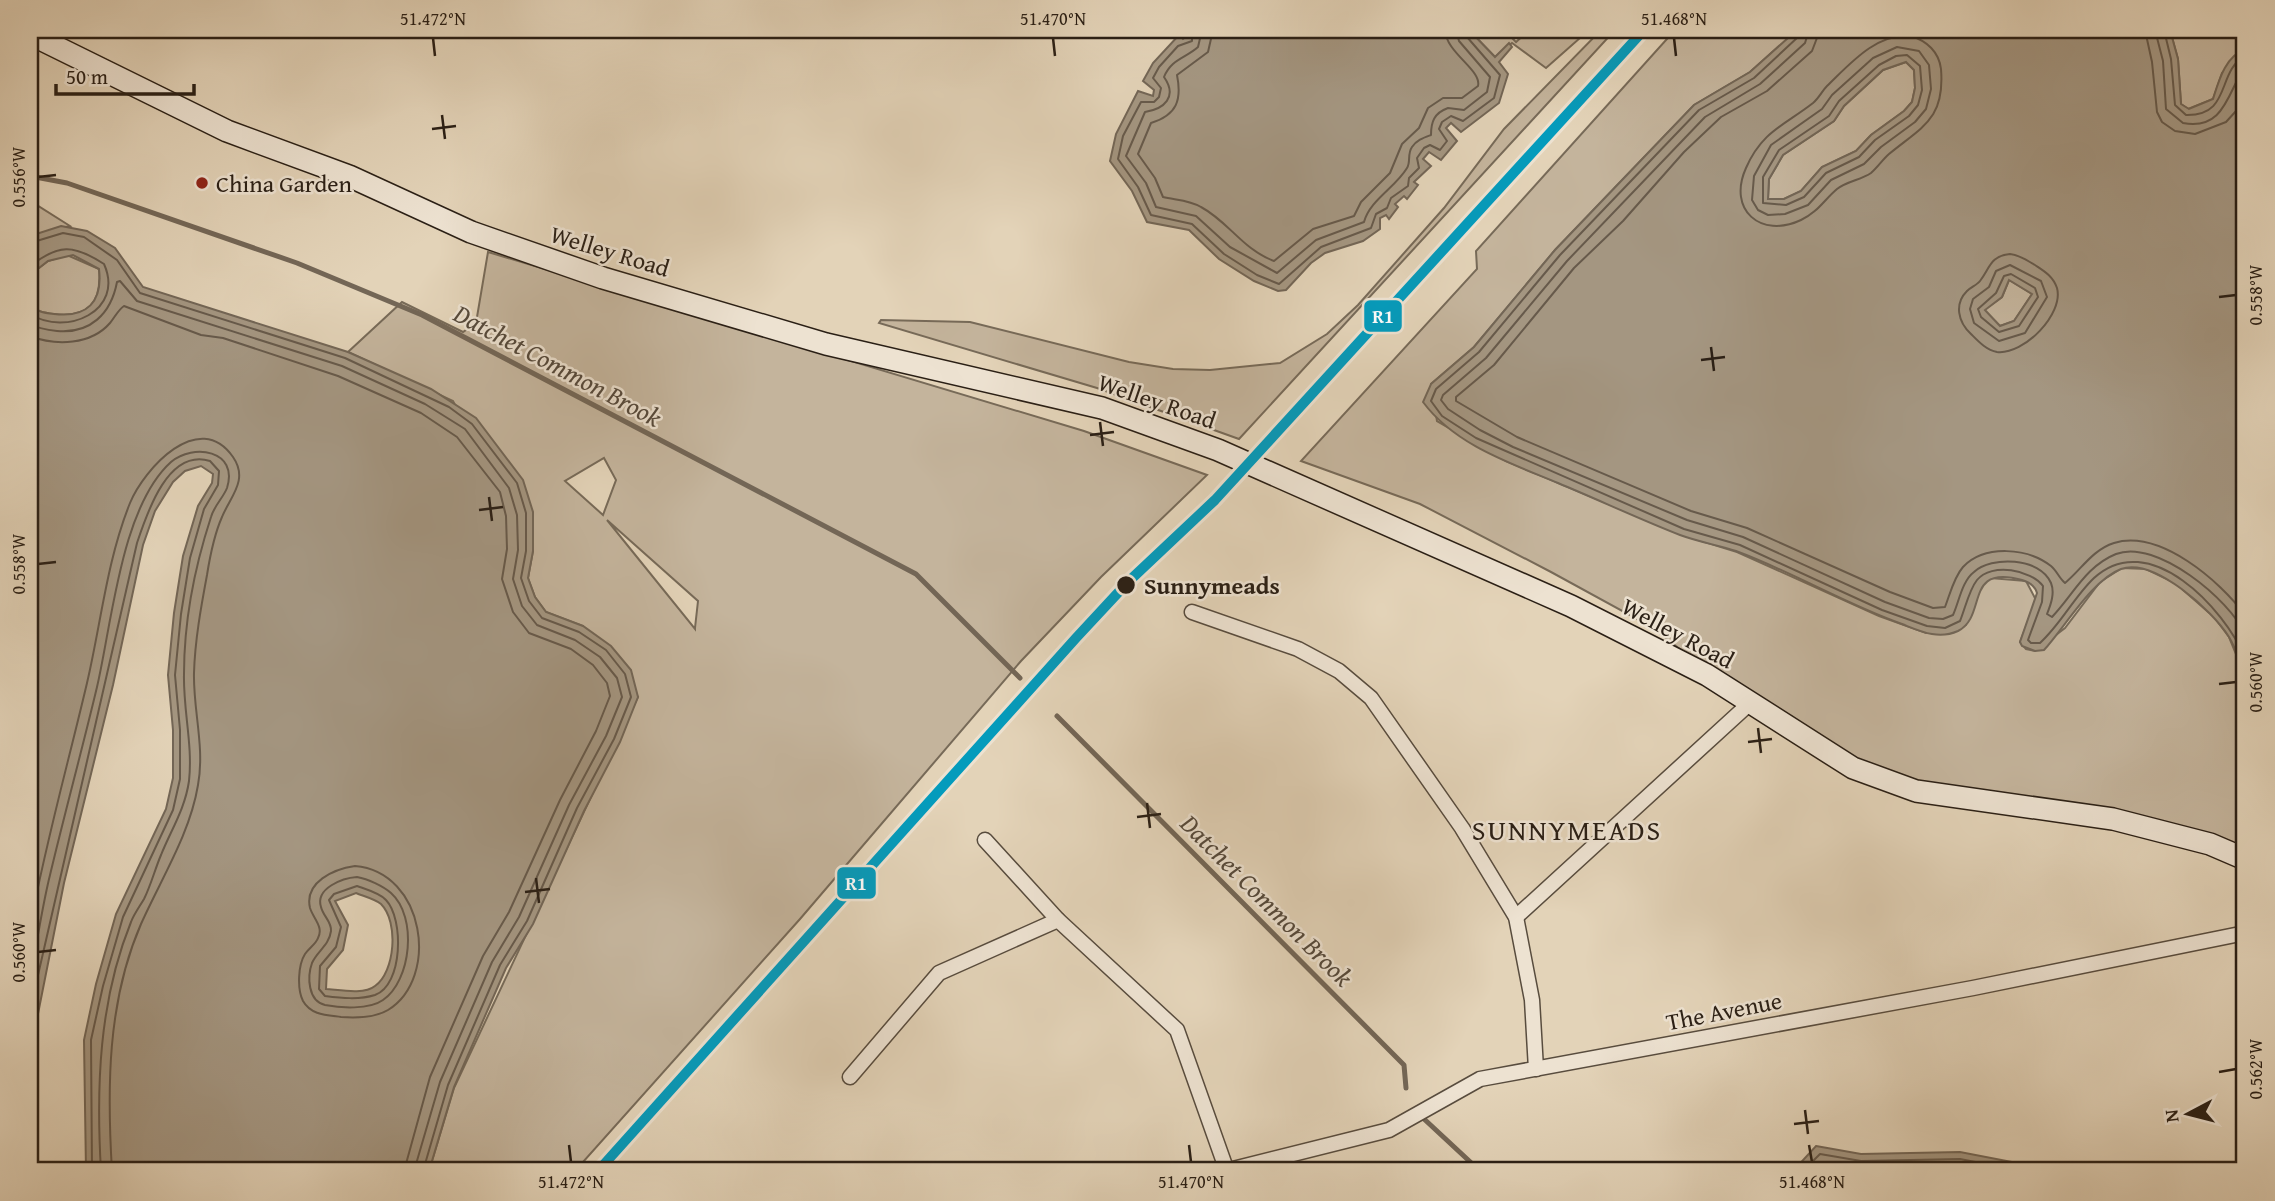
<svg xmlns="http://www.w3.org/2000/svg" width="2275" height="1201" font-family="'Gentium Book Plus',serif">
  <rect width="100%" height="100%" fill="#e3d3b8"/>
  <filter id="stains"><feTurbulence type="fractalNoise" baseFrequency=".00286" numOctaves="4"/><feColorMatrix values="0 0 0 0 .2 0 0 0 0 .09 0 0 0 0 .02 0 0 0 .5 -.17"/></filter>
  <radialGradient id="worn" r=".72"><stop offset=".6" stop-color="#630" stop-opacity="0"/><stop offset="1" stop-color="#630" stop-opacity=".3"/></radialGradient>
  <g fill="#c4b49c" stroke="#776a58" stroke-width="2" fill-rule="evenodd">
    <polygon points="1469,30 1521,30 1513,39 1516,42 1529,30 1589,30 1546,68 1512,43 1495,57"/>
    <polygon points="1601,30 1615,30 1239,439 1097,388 879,323 881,320 970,322 1129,362 1173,369 1210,370 1280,363 1327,334 1358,305 1444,208 1504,129"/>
    <polygon points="1675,30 1797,30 1750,72 1694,105 1555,250 1474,347 1431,384 1437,421 1506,461 1682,535 1737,552 1879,616 1926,633 1966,625 1982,585 1990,578 2026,581 2036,600 2020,642 2026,649 2035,651 2065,628 2100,582 2122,568 2146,569 2175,583 2214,617 2229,637 2245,676 2245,859 2209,844 1916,791 1750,703 1650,626 1551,572 1420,504 1301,461 1477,269 1476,251"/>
    <polygon points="2170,30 2245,30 2245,49 2222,73 2213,99 2188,109 2181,104 2178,59"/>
    <polygon points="1906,62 1914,70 1915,88 1912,102 1904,111 1871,135 1856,151 1822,167 1801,191 1784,199 1768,199 1769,179 1783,155 1834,121 1844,106 1883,70"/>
    <polygon points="30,202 35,204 70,226 30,236"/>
    <path d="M488,252L1084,431L1207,475L1101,577L1021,661L800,919L575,1171H429L454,1088L638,697L583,626L546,612L535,597L528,578L533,551L453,401L348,352L402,302L463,332L476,323ZM604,458L616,480L603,515L565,481ZM607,520L698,601L695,628V629Z"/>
    <path d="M67,255L99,269C102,303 88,318 54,314C44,313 36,312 30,303V275L48,261Z"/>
    <polygon points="2009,280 2032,294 2014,321 2000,326 1984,310 2002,297"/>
  </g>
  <g fill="#a49681" stroke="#736656" stroke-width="2" fill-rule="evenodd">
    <polygon points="1184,30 1469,30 1495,57 1509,43 1512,47 1499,62 1508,74 1499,103 1461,132 1451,123 1446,128 1457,141 1441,160 1429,152 1423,159 1431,166 1414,182 1418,185 1407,199 1404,196 1395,204 1398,207 1389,219 1386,215 1380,218 1380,229 1363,241 1325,253 1311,263 1286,290 1278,291 1254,281 1219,259 1189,230 1147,222 1132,191 1110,161 1116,134 1138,91 1153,96 1154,90 1143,81 1153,63 1179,35 1183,39 1187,36"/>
    <path d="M1797,30H2170L2178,59L2181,104L2189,109L2213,99C2219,80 2225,57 2245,49V676C2240,663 2236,648 2229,637C2213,611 2154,557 2121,569C2092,580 2065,627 2044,650L2035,651L2022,646L2020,642L2037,593C2035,586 2029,582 2022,580C1963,564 1988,616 1958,631C1938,640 1920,631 1902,624C1845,604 1793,572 1736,551C1718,545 1699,542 1680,535C1639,519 1599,500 1558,483C1510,463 1455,445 1423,402L1431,384L1474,347L1555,250L1694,105L1750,72ZM1906,62L1914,70L1915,88L1912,102L1904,111L1871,135L1856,151L1822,167L1801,191L1784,199H1768L1769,179L1783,155L1834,121L1844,106L1883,70ZM2009,280L2032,294L2014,321L2000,326L1985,310L2002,297Z"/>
    <path d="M61,226L87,231L115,248L143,287L348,352L431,389L476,418L523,480L533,512V551L528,578L535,597L546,612L583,626L611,646L631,670L638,697L620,742L584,811L533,924L506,968L454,1087L429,1171H86L84,1040L96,984L116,914L166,809L173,778V730L168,675L174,613L183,556L198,506L212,483L213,474L201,466L185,471L173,482L155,511L143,545L113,685L64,883L30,1054V303C36,312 44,313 54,314C87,318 103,302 99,269L73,255L48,261L30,275V236ZM356,893C363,896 375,899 381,904C399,922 395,972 375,986C364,995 340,990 326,989L327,969L343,950L348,925L335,901Z"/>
    <polygon points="1816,1146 1861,1154 1960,1152 2059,1171 1793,1171"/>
  </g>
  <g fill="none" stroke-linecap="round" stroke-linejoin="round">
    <g stroke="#675a4b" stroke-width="2">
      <polyline points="1192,30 1192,41 1178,46 1159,67 1153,78 1161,88 1159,97 1154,102 1141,102 1123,136 1118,159 1138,187 1151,215 1192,224 1224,254 1257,275 1279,284 1321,247 1371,228 1376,214 1387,208 1391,198 1408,186 1409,178 1419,168 1417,158 1424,148 1430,145 1440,150 1447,141 1439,129 1442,122 1451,116 1463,121 1494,98 1500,75 1467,37 1465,30"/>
      <path d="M1202,30L1198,47C1186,58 1171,59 1164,77C1178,97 1164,109 1145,112L1126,156L1146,183L1156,207L1196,216L1230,247L1277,273L1316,240L1364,222C1370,200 1395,188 1407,168C1411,162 1407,154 1412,147C1417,140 1423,138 1431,135C1431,122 1434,113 1448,108L1464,110L1487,92L1490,77L1459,41L1456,30"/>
      <path d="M1213,30L1208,52L1177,75C1182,100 1177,115 1151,123L1138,154L1155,178L1163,197C1176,200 1190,200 1201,207C1229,222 1242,249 1274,261L1313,229L1354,216L1361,202L1390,173L1402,144L1419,128L1428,108L1443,98H1462L1478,86C1482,70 1446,53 1445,30"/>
      <path d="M1800,30L1798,37L1754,78L1699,110L1560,255L1479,352L1436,389L1431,401L1442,416L1476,438L1684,529L1740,545L1882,610L1927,626L1945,628L1960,621C1965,609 1969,590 1977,580C1992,562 2031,570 2043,586L2042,602L2028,640L2031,643H2040C2061,624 2074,597 2094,578C2149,527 2225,609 2245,658"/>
      <path d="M1809,30L1805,43L1760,84L1705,117L1567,261L1486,358L1443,395L1441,400L1448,409L1480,430L1513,447L1687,520L1743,537L1885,602L1929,618L1943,619L1953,615C1959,602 1962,581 1974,572C1991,556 2040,557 2051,583C2055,593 2051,604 2047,614L2052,617C2073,595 2086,566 2116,554C2156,538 2230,600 2245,634"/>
      <path d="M1820,30L1812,51L1767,91L1721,117L1684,152L1623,221L1574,268L1494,365L1456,397V401L1517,437L1691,511L1747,528L1890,592L1933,608L1945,607C1950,594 1954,577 1963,567C1985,544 2028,548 2051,566C2057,571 2059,578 2065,583C2081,570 2092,550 2114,543C2160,529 2220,581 2245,615"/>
      <polyline points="2145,30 2152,62 2157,112 2162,122 2175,131 2195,134 2226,122 2236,111 2245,85"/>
      <path d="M2155,30L2163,61L2166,109L2183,123C2225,131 2228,91 2245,66"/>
      <path d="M2164,30L2171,59L2175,105L2186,115C2232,116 2216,72 2245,56"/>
      <path d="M1911,36C1927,41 1939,52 1941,69C1945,119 1923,126 1889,154C1883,159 1878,167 1871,173C1861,180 1847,181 1837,189C1824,200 1818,212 1801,220C1761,239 1727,210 1746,168C1762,131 1785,125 1813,103C1819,98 1822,91 1827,86C1850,64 1876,33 1911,36Z"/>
      <polygon points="1897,47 1919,51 1929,65 1931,89 1926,109 1915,122 1881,147 1864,164 1831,180 1808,205 1785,214 1768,215 1758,210 1752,200 1754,176 1771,145 1822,109 1832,95 1873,58"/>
      <polygon points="1907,55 1920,66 1922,90 1918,105 1909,116 1875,140 1859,157 1826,173 1804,197 1786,205 1763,203 1763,177 1779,150 1829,116 1839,101 1879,65 1896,56"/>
      <polyline points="30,243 63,233 84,237 117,260 140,293 345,358 449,407 472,424 517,483 526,513 526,551 521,578 529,601 542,618 579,632 606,650 625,674 631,697 614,739 577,808 527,921 500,965 448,1085 423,1171"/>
      <path d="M2010,254C2020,255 2026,260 2035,265C2044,271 2053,276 2057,288C2064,314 2024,355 1997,352C1986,350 1978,341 1971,334C1958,322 1954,304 1967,291C1971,287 1977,285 1980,281C1990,268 1990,256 2010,254Z"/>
      <polygon points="2010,265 2041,281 2047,297 2025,333 1999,341 1974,323 1970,309 1973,299 1989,287 1996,271"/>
      <path d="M30,266C59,244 73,244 104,264C125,311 66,337 30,314"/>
      <polygon points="2011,274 2035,288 2038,297 2019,326 1999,332 1981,317 1978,309 1996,293 2004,276"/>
      <path d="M30,324C39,329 47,330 57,331C90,334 111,314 117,282L120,281L137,301L342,366L425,404L465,429L509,488L517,515L518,550L513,579L522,606L537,625L575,640L600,657L617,678L622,697L606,736L569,805L519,917L492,962L440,1082L414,1171"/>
      <path d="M30,336C56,346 91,345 110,323C115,317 118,310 124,306L201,335L223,338L338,376L421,413L457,437L500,492L506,516L507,549L502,579L513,612L529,633L571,649L593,665L607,683L610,696L596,731L560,800L509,912L483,956L430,1077L404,1171"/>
      <path d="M355,866C425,872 440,978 388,1010C375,1018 355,1018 341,1017C326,1015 311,1015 303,1001C297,989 298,965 305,954C309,948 316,944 318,938C324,927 313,918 310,908C304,882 334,869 355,866Z"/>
      <path d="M357,877C368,879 383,886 391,893C418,917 411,981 383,1000C369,1010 340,1008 325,1005C308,1001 307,977 312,963C317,951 329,946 331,931C332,922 323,916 321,907C315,888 343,878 357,877Z"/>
      <path d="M357,886C365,889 380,893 386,900C404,919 403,985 375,995C359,1000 341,998 325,996L319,989L320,966L336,947L341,927L329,900L334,894Z"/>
      <path d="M30,927C45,845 68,764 87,683C101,623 107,560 130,503C144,469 199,408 233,457C249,480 230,497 222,517C214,535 210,556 207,575C201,607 195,640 194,673C193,710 205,747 198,785C190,834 161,879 141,924C107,1002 107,1089 112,1171"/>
      <path d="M30,973C38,940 42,907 50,875C65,812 82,750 97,687C112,623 121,507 171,462C193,443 239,450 227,488C223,498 214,506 211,517C195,566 184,622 184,674C183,710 193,745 189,781C185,809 171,830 161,855C155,869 151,885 144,899C140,906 134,914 131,922C99,1001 96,1087 101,1171"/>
      <path d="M30,1010L137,543C147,513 168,448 210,461L219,471L218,485L204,509L190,558L181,614L175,675L180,730V779L173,810L123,917L103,986L91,1040L92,1171"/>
      <polyline points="1803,1171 1820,1154 1861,1161 1960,1159 2022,1171"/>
      <polyline points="1815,1171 1823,1163 1860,1169 1958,1168 1976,1171"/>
    </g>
    <g stroke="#736656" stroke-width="5">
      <polyline points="30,176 67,183 297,263 422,315 916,574 1020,678"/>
      <polyline points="1057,716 1404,1065 1406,1088"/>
      <polyline points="1423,1118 1480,1171"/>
    </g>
    <defs>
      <g id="minor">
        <polyline points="1192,612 1298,649 1339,671 1371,698 1462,828 1516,917 1532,1000 1536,1069"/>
        <polyline points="985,840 1058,920 1177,1030 1227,1171"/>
        <polyline points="1516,917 1750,703"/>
        <polyline points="850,1077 939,973 1058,920"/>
        <polyline points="1225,1171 1389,1130 1480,1079 1973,988 2245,933"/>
      </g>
      <polyline id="secondary" points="30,34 227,131 349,176 471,232 603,278 826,344 1102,408 1218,450 1571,606 1707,675 1853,768 1916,791 2113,819 2210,844 2245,859"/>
    </defs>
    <use href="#minor" stroke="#584c3e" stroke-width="17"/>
    <use href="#secondary" stroke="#2a1f15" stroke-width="24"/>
    <use href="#minor" stroke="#ede2d1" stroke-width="14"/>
    <use href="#secondary" stroke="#ede2d1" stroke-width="21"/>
    <defs>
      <polyline id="rail-1" points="598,1171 1076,638 1128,582 1215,500 1644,30"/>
    </defs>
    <use href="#rail-1" stroke="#ede2d1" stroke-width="16"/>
    <use href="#rail-1" stroke="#049bbc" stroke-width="10"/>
  </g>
  <path fill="none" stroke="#2a1f15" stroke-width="2.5" d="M433,38L435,56M1053,38L1055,56M1674,38L1676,56M442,115L445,139M432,129L456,126M38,177L56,175M2219,297L2236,295M1711,347L1714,371M1701,360L1725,357M1100,422L1103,446M1090,435L1114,432M489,497L492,521M479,510L503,507M38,564L56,562M2219,684L2236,682M1758,728L1761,753M1748,742L1772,739M1147,803L1150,828M1137,817L1161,814M536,878L539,903M525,892L550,889M38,952L56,950M2219,1072L2236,1069M1805,1110L1808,1134M1794,1124L1819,1121M569,1145L571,1162M1189,1145L1191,1162M1809,1145L1812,1162"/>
  <circle fill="#8f2418" stroke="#ede2d1" stroke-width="2.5" cx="202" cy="183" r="7"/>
  <circle fill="#2a1f15" stroke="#ede2d1" stroke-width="2.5" cx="1126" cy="585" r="10"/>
  <g text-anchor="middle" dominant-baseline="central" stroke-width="5" stroke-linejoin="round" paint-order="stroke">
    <g font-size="24" fill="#2a1f15" stroke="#ede2d1" text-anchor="start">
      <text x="216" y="183">China Garden</text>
    </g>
    <g font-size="24" fill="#2a1f15" stroke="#ede2d1">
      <text transform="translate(610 251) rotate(17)">Welley Road</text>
      <text transform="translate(1157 401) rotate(19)">Welley Road</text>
      <text transform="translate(1678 633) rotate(28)">Welley Road</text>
      <text transform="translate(1724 1011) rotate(-11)">The Avenue</text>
    </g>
    <g font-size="24" font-weight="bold" fill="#2a1f15" stroke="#ede2d1" text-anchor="start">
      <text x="1144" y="585">Sunnymeads</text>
    </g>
    <g font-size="26" font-style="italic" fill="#55493b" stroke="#ede2d1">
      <text transform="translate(558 365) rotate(28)">Datchet Common Brook</text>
      <text transform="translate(1267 900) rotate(45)">Datchet Common Brook</text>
    </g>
    <g font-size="28" letter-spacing="2" fill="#2a1f15" stroke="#ede2d1">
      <text x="1567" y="829">SUNNYMEADS</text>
    </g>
  </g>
  <g stroke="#ede2d1" stroke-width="2.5">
    <rect x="1363" y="299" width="40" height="34" rx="7" fill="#049bbc"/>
    <rect x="836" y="866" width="41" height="34" rx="7" fill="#049bbc"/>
  </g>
  <g font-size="19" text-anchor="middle" font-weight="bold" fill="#fff">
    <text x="1383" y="323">R1</text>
    <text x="856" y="890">R1</text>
  </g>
  <rect width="2275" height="1201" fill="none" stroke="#e3d3b8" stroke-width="77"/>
  <g transform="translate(2188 1114) rotate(263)" stroke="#ede2d1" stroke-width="5" paint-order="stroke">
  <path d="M0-5L12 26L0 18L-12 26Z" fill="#2a1f15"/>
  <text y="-10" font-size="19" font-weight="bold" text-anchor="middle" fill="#2a1f15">N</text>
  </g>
  <path d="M56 84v10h138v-10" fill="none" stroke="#2a1f15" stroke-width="3.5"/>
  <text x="66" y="84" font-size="21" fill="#2a1f15" stroke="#ede2d1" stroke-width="5" paint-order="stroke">50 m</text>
  <rect x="38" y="38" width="2198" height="1124" fill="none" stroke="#2a1f15" stroke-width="2.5"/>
  <g font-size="18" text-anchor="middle" fill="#2a1f15">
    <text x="433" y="25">51.472°N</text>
    <text x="1053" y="25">51.470°N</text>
    <text x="1674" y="25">51.468°N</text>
    <text transform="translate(19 177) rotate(-90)" y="6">0.556°W</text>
    <text transform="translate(2256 295) rotate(-90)" y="6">0.558°W</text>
    <text transform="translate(19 564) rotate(-90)" y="6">0.558°W</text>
    <text transform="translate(2256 682) rotate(-90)" y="6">0.560°W</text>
    <text transform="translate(19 952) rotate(-90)" y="6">0.560°W</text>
    <text transform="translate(2256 1069) rotate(-90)" y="6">0.562°W</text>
    <text x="571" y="1188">51.472°N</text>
    <text x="1191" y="1188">51.470°N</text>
    <text x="1812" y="1188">51.468°N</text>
  </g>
  <rect width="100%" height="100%" filter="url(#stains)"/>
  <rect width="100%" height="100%" fill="url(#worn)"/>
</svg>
